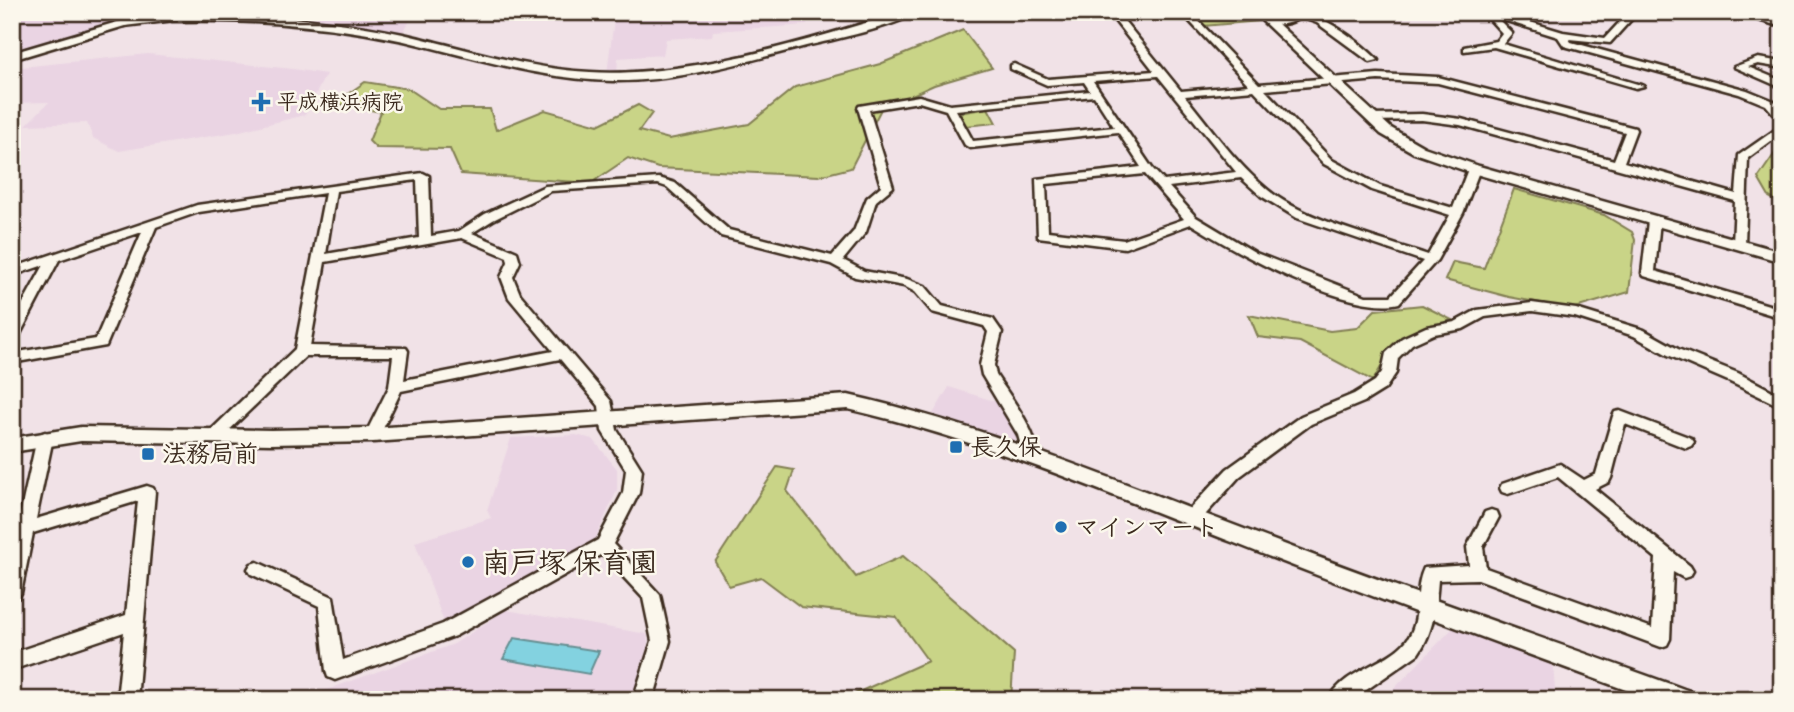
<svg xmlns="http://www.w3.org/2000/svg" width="1794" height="712" font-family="Sriracha,'Klee One',sans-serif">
  <rect width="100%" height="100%" fill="#f1e2e7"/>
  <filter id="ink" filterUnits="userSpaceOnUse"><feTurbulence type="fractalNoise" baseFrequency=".0143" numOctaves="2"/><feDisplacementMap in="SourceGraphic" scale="14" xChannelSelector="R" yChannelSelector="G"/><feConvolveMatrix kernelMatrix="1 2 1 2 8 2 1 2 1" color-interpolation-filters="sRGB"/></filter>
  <g filter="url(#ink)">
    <g fill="#ead4e3">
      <polygon points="12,12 133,12 129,17 114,22 12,52"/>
      <polygon points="321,12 415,12 402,34 316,20"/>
      <polygon points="615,12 805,12 807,25 713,31 712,36 666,39 663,55 618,58 617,73 607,73"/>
      <polygon points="148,54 293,69 326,74 305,115 236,132 119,151 93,138 87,123 26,125 49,102 12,103 12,68"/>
      <polygon points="949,387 1000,403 1020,436 1014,441 933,414"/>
      <polygon points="575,435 593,439 617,469 617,490 592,546 445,625 415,542 491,518 487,510 511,438"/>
      <polygon points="506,610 647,634 648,643 631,700 273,700 318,693 454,644"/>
      <polygon points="1453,628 1553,666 1556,700 1383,700"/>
    </g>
    <g fill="#c9d487" stroke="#827f52" stroke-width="2">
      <polygon points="1190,12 1252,12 1261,21 1203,26"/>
      <polygon points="963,30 992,68 934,85 881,109 851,168 819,176 658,168 628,158 591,183 461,174 450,149 376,148 369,141 381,112 335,103 365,82 409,89 439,109 490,109 496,130 545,110 598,125 638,105 652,113 639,131 669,139 749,124 795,87 880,64"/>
      <polygon points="988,108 996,123 965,126 959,113"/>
      <polygon points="1775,153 1782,154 1782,204 1769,197 1758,178"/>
      <polygon points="1514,189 1604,215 1632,232 1635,240 1629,292 1572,309 1509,297 1445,280 1453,262 1484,268"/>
      <path d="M1422,305L1452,320C1405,335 1397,337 1373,381L1300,342L1258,337L1249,315L1330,331L1357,328L1375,310Z"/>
      <polygon points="777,467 794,470 787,491 856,577 903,556 1014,653 1011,700 841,700 928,661 896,617 801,607 761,577 729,586 715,562"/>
    </g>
    <polygon fill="#83d2e0" stroke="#668f92" stroke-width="2" points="514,638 599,651 589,674 503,659"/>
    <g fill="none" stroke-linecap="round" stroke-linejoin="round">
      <defs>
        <g id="minor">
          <path d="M1108,12H1117L1181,91L1249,85L1181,12H1190L1259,84L1378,74L1438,77L1635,128L1636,130L1624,162L1736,194L1739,155L1782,125V133L1748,158L1745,244L1739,248L1733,244L1735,201L1460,125L1422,120L1371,121L1366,118L1371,115L1422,114L1461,119L1614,160L1625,132L1438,83L1378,80L1265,90L1332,160L1380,186L1453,208L1468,169L1474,166L1480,169L1463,213L1437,260L1399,303C1347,315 1236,252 1191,224L1125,248L1038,237L1036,179L1141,167L1118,132L970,148L965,145L946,110L919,102L869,110L893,187L876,201L866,232L843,260L864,271L907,279L925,286L942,306L993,319L1002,332L994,365L996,375C1008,394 1044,439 1035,460H1025L1018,435L982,375L980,365L988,332L984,326L932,312L915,292L904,286L855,277L831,264L721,236L667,187L658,184L551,191L493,220L472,233L517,252L520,262L513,277L520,294L611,401L617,430L642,470L639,493L613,544L660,595L670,641L653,700H633L652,641L643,598L602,554L455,636L335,680L328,677L326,671L319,606L251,574L248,569L251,564L257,562L333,597L343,660L443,624L598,540L623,493L626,470L602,431L599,406L560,359L401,391L378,439H368L365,435L389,387L393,356H306L219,440H209L206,436L209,432L295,349L325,193L199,212L156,227L106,346L12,363V353L96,339L142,232L59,260L19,336L12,340V323L44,265L12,276V268L197,205L423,173L429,176L431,236L459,231L485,214L545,186L659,178L675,183L729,230L832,256L854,231L867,198L881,186L858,108L859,106L919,96L950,105L1090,91L1084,82L1047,85L1011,69V65L1014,64L1048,79L1154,71ZM1158,76L1236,172L1164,181L1152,168L1093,81ZM1254,90L1324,164L1372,190L1450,215L1428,255C1382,239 1304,220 1268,190C1236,164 1211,128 1185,96ZM1094,96L1114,127L973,141L956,110ZM1145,174L1184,219L1124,240L1048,231L1046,184ZM1241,178L1261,196L1297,218L1423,261L1391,296H1366L1256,253L1196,217L1169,187ZM417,180L419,238L326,254L336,191ZM462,238L507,257L508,262L501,277L509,298L553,351L404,380L408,351L406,348L310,346L325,262Z"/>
          <path d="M1295,12C1321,12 1359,41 1378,60L1370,62L1317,23L1300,17C1292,24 1275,27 1266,22C1274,16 1286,20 1295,12Z"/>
          <polygon points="1483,12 1497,12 1563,32 1605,38 1629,12 1638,12 1610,43 1569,39 1571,42 1747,90 1774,101 1782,110 1782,120 1778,119 1766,105 1739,94 1564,46 1558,37 1497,18 1512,33 1503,44 1644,86 1636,88 1494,47 1464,51 1464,47 1496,41 1502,33"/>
          <polygon points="1732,12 1747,12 1782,21 1782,27"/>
          <polygon points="172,15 176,18 175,20 124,26 120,23 124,20"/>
          <polygon points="1758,58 1782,62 1782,68 1758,64 1748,67 1782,81 1782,88 1734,67"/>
          <polygon points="1654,217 1660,221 1655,271 1782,309 1782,318 1644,276 1642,273 1648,221"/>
          <polygon points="1532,303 1576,309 1644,330 1678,349 1738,373 1782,396 1782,407 1728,381 1668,355 1634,336 1575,317 1532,311 1485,317 1463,329 1434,334 1412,344 1398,358 1396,373 1385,389 1364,402 1311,424 1239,477 1198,523 1192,525 1186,523 1184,518 1186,513 1227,469 1301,416 1354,394 1375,381 1382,372 1386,353 1402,338 1426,327 1455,322 1477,310"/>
          <path d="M1620,411L1691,438L1694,442L1691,446L1686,448L1625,424L1611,478L1609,482L1595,489L1690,566L1693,571L1690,576L1684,578L1673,572L1670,639L1667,645L1661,647L1478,579L1438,580C1436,606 1434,632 1418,654L1352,700H1329C1343,670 1386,665 1406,641C1423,620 1413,590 1424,568L1469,565L1467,547L1485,512L1491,510L1497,512L1499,517L1483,547L1486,568L1652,628L1656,558L1558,477L1508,494L1502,492L1500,488L1502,484L1560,464L1584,480L1596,474L1613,416L1615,412Z"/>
          <polygon points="45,432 50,434 53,438 36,519 147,486 153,488 155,492 137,700 117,700 124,632 12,670 12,653 126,615 138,501 33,533 21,593 18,598 12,600 12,552 15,539 12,540 12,526 18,524 37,438 40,434"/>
        </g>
        <g id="tertiary">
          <path d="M900,12H917C898,26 832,40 806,46C744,62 677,82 613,81C542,80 473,57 404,41C328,25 250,19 172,21L166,18L172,15C250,13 327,18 403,34C465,48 527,69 590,72C684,78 810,41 900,12Z"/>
          <polygon points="1253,12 1265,12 1391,128 1424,147 1479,166 1782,252 1782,262 1469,172 1414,153 1381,134"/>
          <polygon points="124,20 128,21 128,25 12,60 12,53"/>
          <path d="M848,395C990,427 1124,484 1260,535C1400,589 1542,638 1684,689L1693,692L1696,700H1653C1512,648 1371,597 1232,542C1106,493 980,439 848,409L373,442L271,444L81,441L12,452V438L81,427L271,430L373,428Z"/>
        </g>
      </defs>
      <use href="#minor" stroke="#3b2a1e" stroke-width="5"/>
      <use href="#tertiary" stroke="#3b2a1e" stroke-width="5"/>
      <use href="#minor" fill="#fbf7ec" fill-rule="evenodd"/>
      <use href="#tertiary" fill="#fbf7ec" fill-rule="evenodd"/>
    </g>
  </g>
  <g fill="#1f6fb2" stroke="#fbf7ec" stroke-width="2.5">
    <path d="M257.5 91.5h7v7h7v7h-7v7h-7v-7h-7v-7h7z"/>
    <rect x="949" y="440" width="14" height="14" rx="3.5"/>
    <rect x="141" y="447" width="14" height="14" rx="3.5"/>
    <circle cx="1061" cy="527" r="7"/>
    <circle cx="468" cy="562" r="7"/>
  </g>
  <g text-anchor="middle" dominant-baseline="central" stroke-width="5" stroke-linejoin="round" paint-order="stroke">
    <g font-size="21" font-weight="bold" fill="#3b2a1e" stroke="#fbf7ec" text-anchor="start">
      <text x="277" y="102">平成横浜病院</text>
    </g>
    <g font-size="24" font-weight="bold" fill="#3b2a1e" stroke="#fbf7ec" text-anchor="start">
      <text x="970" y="447">長久保</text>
      <text x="162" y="454">法務局前</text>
      <text x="1075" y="527">マインマート</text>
    </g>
    <g font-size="28" font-weight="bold" fill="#3b2a1e" stroke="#fbf7ec" text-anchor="start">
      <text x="482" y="562">南戸塚 保育園</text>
    </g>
  </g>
  <rect width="1794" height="712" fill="none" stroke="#fbf7ec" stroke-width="42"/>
  <rect x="21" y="21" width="1752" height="670" fill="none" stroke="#3b2a1e" stroke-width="2.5" filter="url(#ink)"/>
</svg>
